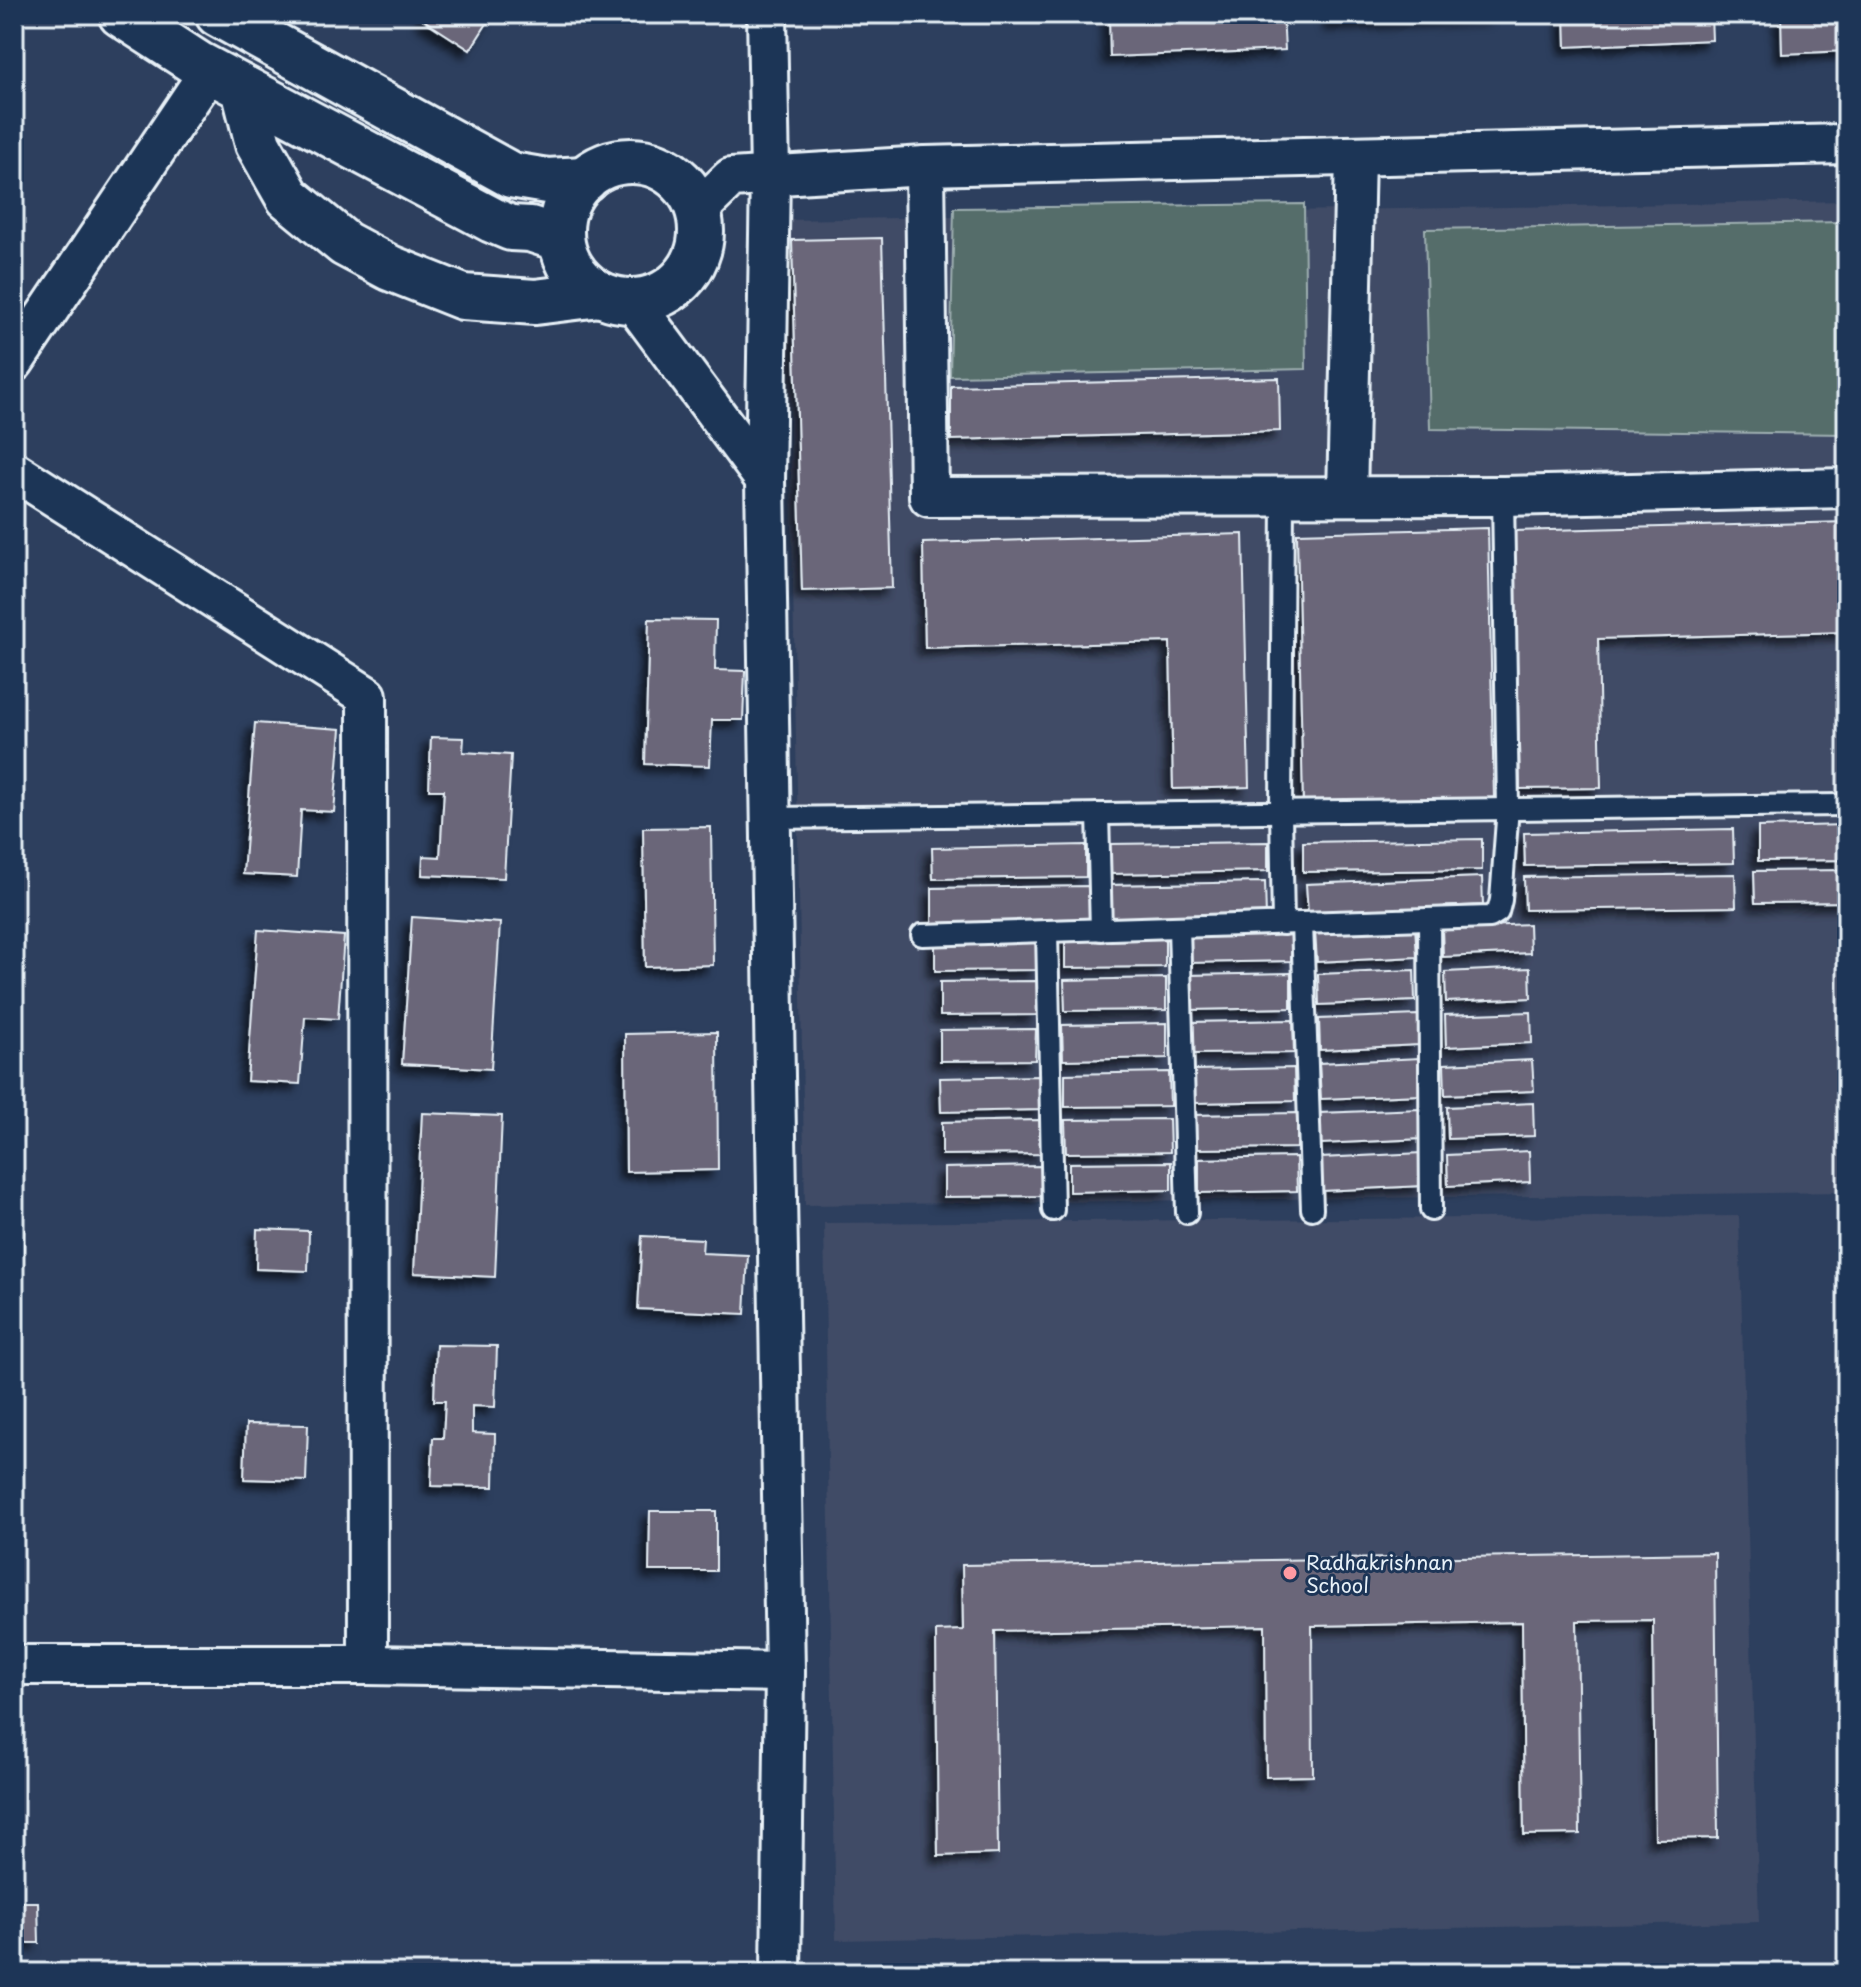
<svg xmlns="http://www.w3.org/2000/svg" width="1861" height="1987" font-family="'Playpen Sans',sans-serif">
  <defs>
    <filter id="shadow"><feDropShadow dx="-7" dy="7" stdDeviation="4" flood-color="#0009"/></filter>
  </defs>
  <rect width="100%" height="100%" fill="#2d3f5e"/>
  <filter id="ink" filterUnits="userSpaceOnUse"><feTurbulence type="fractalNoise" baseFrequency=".0125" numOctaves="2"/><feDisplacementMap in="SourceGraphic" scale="16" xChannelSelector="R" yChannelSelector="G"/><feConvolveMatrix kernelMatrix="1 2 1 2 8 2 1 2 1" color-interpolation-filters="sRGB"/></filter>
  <g filter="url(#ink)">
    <g fill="#404b66">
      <polygon points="1847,201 1847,1192 805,1205 786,220"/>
      <polygon points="1739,1216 1759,1922 836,1940 824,1223"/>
    </g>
    <g fill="#556d6a" stroke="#9eafb1" stroke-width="2">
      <polygon points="1304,204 1306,369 950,376 954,208"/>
      <polygon points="1847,222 1847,434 1430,429 1425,229"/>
    </g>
    <g fill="#6b6679" stroke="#e8f1f8" stroke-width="2" filter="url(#shadow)">
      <polygon points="425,14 493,14 470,50 422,19"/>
      <polygon points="1109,14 1283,14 1285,50 1110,57"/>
      <polygon points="1330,14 1497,14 1497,16 1331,23"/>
      <polygon points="1565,14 1711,14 1712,40 1566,47"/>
      <polygon points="1781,14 1847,14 1847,51 1782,54"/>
      <polygon points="882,238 892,588 802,591 792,240"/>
      <polygon points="1279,378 1280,431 951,440 951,386"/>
      <polygon points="1847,522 1847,632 1598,639 1601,788 1520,789 1514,531"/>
      <polygon points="1488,528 1494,798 1303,803 1297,533"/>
      <polygon points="1243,534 1249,787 1173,789 1170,642 925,648 923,543"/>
      <polygon points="649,619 716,620 715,670 745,671 743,720 712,720 710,766 645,764"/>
      <polygon points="255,723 341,729 334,812 301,810 297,877 243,874"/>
      <polygon points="431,737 464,738 463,752 511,755 504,878 422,875 423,856 440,857 444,790 429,790"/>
      <polygon points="1847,825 1847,860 1758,861 1758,827"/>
      <polygon points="711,827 713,965 645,967 643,828"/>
      <polygon points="1733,829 1734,863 1525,866 1524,833"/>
      <polygon points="1482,839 1482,870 1303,872 1303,842"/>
      <polygon points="1268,842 1268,871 1109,874 1109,844"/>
      <polygon points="1086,845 1086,877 933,879 932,848"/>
      <polygon points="1847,870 1847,902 1755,903 1754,871"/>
      <polygon points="1735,874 1736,907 1525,910 1524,877"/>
      <polygon points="1482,877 1483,905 1308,913 1306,884"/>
      <polygon points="1265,882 1266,918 1111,921 1110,885"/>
      <polygon points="1092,886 1092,920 932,923 932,888"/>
      <polygon points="412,917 500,923 491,1069 402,1064"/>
      <polygon points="1529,924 1530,953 1443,957 1442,928"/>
      <polygon points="1415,926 1417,957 1317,962 1315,931"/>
      <polygon points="258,930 344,936 338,1019 305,1017 300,1084 247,1081"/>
      <polygon points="1291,930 1291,961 1188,963 1188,931"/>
      <polygon points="1165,933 1165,967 1065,968 1065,934"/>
      <polygon points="1036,939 1036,970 935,971 935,940"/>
      <polygon points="1530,968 1531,998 1446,1002 1445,972"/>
      <polygon points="1414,970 1415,1001 1319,1005 1318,974"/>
      <polygon points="1291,973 1291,1008 1189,1010 1189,975"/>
      <polygon points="1166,978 1166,1010 1065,1011 1064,980"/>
      <polygon points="1037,981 1037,1015 940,1016 940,982"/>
      <polygon points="1531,1012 1532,1043 1446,1047 1445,1015"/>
      <polygon points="1418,1015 1419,1045 1320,1050 1319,1019"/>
      <polygon points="1293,1020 1294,1053 1193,1054 1192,1022"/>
      <polygon points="1167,1023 1167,1058 1063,1060 1062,1025"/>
      <polygon points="1036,1029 1035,1060 940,1061 940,1030"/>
      <polygon points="717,1032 718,1170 626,1172 625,1034"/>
      <polygon points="1420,1058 1421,1095 1321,1099 1319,1063"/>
      <polygon points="1532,1060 1534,1091 1445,1095 1444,1064"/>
      <polygon points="1294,1068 1295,1101 1194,1103 1194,1070"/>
      <polygon points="1169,1072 1170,1106 1065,1107 1065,1074"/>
      <polygon points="1042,1076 1043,1110 941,1112 940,1078"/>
      <polygon points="1533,1103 1534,1136 1448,1139 1447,1107"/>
      <polygon points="1421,1109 1422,1139 1321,1144 1320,1113"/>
      <polygon points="422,1113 502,1116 495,1277 414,1273"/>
      <polygon points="1297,1113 1297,1148 1194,1149 1194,1115"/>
      <polygon points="1169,1119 1170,1152 1066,1153 1065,1120"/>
      <polygon points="1042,1120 1042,1154 942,1155 942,1122"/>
      <polygon points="1529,1151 1530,1182 1448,1186 1447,1155"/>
      <polygon points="1422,1153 1423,1186 1322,1191 1321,1158"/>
      <polygon points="1296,1157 1297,1191 1199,1193 1199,1159"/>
      <polygon points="1171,1162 1171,1190 1069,1192 1069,1163"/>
      <polygon points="1043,1166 1043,1196 944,1197 944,1168"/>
      <polygon points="14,1229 24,1229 19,1380 14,1380"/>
      <polygon points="257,1229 309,1231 308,1271 256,1269"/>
      <polygon points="642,1236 703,1239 702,1253 748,1255 745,1314 638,1309"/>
      <polygon points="436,1345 497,1346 495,1407 472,1406 472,1433 495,1434 494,1487 431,1486 433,1438 443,1438 445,1401 434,1401"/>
      <polygon points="246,1424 308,1425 306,1481 244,1479"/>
      <polygon points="650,1511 716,1511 716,1571 649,1571"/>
      <polygon points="1715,1553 1718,1838 1655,1839 1653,1620 1577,1621 1580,1834 1524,1835 1522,1622 1312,1626 1313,1776 1266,1777 1265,1626 995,1631 998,1854 938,1856 936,1631 963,1630 962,1565"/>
      <polygon points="14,1902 38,1902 39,1943 14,1943"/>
    </g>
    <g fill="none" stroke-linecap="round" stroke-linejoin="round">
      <defs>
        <g id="service">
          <polyline points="1098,814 1101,930"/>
          <path d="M771,818C1129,814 1488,808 1847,805"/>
          <polyline points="1429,919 1431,1210"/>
          <polyline points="1302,923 1312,1209"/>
          <polyline points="1283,924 1281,812 1283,496"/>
          <polyline points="1179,927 1187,1213"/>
          <polyline points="1047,931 1053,1210"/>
          <polyline points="922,935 1490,917 1498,912 1501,900 1508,807 1503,496"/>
        </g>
        <g id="minor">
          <polyline points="767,14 770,174 765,480 785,1672 781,1973"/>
          <polyline points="925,166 929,497 1503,496 1847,488"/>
          <polyline points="698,210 731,178 925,166 1847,144"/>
          <polyline points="633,302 765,480"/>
          <polyline points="14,362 210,70"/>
          <polyline points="14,471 367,696 368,1665"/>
          <polyline points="1347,496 1355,156"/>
          <polyline points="14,1665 368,1665 785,1672"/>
        </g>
        <g id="tertiary">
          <polyline points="121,14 198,64 492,220 511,228 530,229 561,239"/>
          <polyline points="218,14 511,175 547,181 585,179"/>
          <polyline points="244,89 258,144 288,197 345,244 390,268 463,297 535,302 600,294"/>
          <circle cx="631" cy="231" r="70"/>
        </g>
      </defs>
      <use href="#service" stroke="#e8f1f8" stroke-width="26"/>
      <use href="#minor" stroke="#e8f1f8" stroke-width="44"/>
      <use href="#tertiary" stroke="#e8f1f8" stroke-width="50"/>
      <use href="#service" stroke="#1d3557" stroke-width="20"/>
      <use href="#minor" stroke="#1d3557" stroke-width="38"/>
      <use href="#tertiary" stroke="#1d3557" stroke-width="44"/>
    </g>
  </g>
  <circle fill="#ff9aa2" stroke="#1d3557" stroke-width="3" cx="1290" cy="1573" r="8"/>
  <g text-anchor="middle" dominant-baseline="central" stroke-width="6" stroke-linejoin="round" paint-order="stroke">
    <g font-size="20" fill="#e8f1f8" stroke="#1d3557" text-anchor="start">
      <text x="1306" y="1562">Radhakrishnan<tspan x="1306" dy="23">School</tspan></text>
    </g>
  </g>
  <rect width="1861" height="1987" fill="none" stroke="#1d3557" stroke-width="48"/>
  <rect x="24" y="24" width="1813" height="1939" fill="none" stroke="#e8f1f8" stroke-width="3" filter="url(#ink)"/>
</svg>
